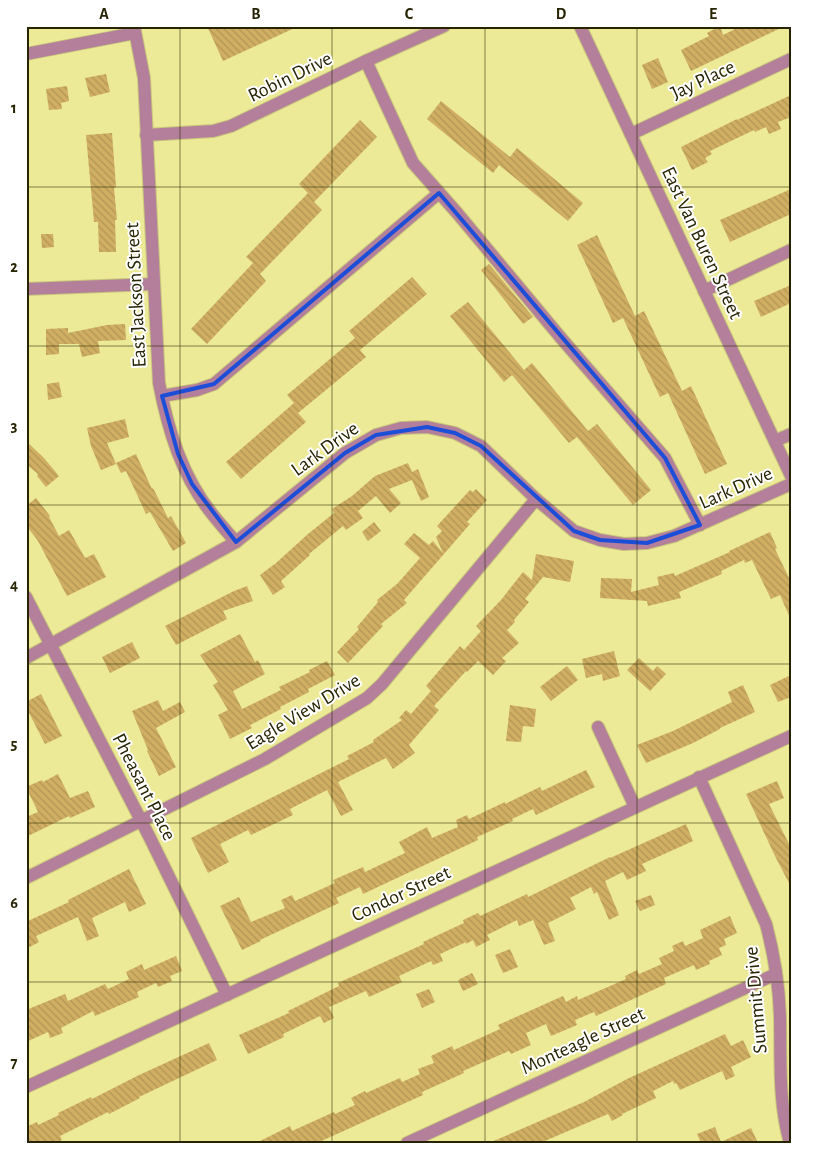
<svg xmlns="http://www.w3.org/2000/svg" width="817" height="1169" font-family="'Alegreya Sans',sans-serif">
  <defs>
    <pattern id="building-back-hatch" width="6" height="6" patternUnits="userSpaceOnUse" patternTransform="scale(1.25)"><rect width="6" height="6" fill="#d0af63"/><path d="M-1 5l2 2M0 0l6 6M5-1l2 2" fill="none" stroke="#b29654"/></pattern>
  </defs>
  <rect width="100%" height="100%" fill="#ece997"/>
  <g fill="url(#building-back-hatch)">
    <polygon points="207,26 299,26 223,61"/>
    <polygon points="720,26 723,35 741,26 785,26 691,71 681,50 709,36 707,33"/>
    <polygon points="658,58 668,82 652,89 642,65"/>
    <polygon points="106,74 110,92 90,97 85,78"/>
    <polygon points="67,86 69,101 61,103 62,109 49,110 46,89"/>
    <polygon points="791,95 791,117 778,122 781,129 769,134 766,127 755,132 754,130 710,151 712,154 705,158 708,162 692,170 681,147 737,119 737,120"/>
    <polygon points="441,101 510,157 517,148 583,203 568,221 499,165 493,173 427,119"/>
    <polygon points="360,120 377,137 314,202 322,210 260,274 266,281 207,344 191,329 253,263 246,257 308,193 299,184"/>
    <polygon points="112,133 116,187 114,188 117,220 115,220 116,252 99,252 98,222 94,222 86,135"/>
    <polygon points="791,189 791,214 730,242 720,220"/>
    <polygon points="41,234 53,234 54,247 42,248"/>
    <polygon points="597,235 635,316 644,311 682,391 691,386 727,464 705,474 668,393 660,397 623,318 613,323 577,245"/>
    <polygon points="489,264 533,317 523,324 481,270"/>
    <polygon points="412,277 427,294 360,350 366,357 298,413 306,422 241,479 226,462 294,403 287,395 355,338 349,331"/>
    <polygon points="791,285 791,303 761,317 754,301"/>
    <polygon points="468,302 524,370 532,363 588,431 597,424 651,490 633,505 577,437 569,443 512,375 504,382 450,316"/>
    <polygon points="125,324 126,340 98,341 100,353 82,357 79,344 59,344 59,354 46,355 46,329 68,328 68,333 107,325"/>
    <polygon points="59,382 62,397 48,400 47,384"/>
    <polygon points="125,419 129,437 107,443 116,464 101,470 91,446 87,428"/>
    <polygon points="26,441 44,458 59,476 46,487 37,476 38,474 26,464"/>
    <polygon points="136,454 152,489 153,488 168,518 171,516 186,543 173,551 150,512 146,514 126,471 121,473 116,463"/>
    <polygon points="408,463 412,472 418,469 429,497 421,501 412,480 389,489 401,503 390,513 376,496 358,511 363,518 346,530 343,526 309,554 310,555 281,581 285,587 273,595 260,575 276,563 308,534 334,513 332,509 352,496 375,476"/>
    <polygon points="476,489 487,500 467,522 470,524 404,600 407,603 381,624 383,626 348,663 337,652 359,629 357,627 378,602 377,600 397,584 420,558 404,544 414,533 429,545 433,541 443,553 436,537 442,531 437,526 470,490 473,492"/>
    <polygon points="36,498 50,516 49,517 59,536 69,530 85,558 94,554 106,577 67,596 38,541 26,525 26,506"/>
    <polygon points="374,522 381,531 368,541 362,532"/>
    <polygon points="770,532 777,548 775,549 791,582 791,620 780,595 771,599 752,560 745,563 744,560 721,571 722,574 679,592 681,598 648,606 647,601 600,598 601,578 632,579 631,592 659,585 657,577 674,573 675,576 730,552 729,551"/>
    <polygon points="536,554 574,561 570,582 543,577 525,599 529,602 514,620 515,622 507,630 519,643 502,658 506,661 493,675 478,661 467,672 466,671 434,706 439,710 409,745 415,753 393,769 386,758 338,782 353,810 341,816 327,790 290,809 293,815 251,835 248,830 220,844 229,862 208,873 191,838 349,759 347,756 374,742 373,740 402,720 399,718 406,710 411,714 431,691 426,686 460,646 464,650 481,631 476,626 501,600 523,572 532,580"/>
    <polygon points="247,586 253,601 223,611 227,619 176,645 165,626 234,591"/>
    <polygon points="240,634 255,662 258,660 265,674 233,691 242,709 281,690 279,687 310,672 309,670 327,661 335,675 308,689 309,692 280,707 281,709 250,725 252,728 230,739 218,715 228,710 213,685 218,682 200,655"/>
    <polygon points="132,642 140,658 110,673 102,657"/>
    <polygon points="614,651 620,676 603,681 602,674 586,678 582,659"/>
    <polygon points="639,658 653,671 657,666 666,674 650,691 627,670"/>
    <polygon points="567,666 578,680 551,701 540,687"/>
    <polygon points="791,675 791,697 778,702 770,685"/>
    <polygon points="743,685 755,712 720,728 720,729 693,743 646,763 637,745 673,731 732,702 728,692"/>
    <polygon points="41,694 62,736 45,744 26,707 26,702"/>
    <polygon points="158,700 163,711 180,702 185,712 156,728 176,767 159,776 147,751 148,750 132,711"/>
    <polygon points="510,705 536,709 534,727 523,726 521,742 506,741"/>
    <polygon points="586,770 595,787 536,815 533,809 512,819 513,821 477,837 478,840 363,894 360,887 336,898 339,903 260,940 261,941 242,950 220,906 239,897 251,922 285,908 281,900 292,895 295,901 335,883 333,880 363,867 365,872 405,853 399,842 427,827 432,838 458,827 456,820 467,815 469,819 505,802 505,804 540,787 542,791"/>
    <polygon points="58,774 70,798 88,791 95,807 70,818 69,816 26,837 26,817 38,812 26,787 42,780 43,782"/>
    <polygon points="777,781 784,798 769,804 791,848 791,887 775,856 746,794"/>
    <polygon points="686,824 693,841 642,864 646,871 627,880 623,872 605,881 619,915 609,920 597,892 594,894 591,887 570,898 576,909 548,923 555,941 544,945 533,920 519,926 517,920 487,935 490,940 476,947 473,940 466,944 466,942 440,954 443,961 433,965 431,961 399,976 402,982 369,997 366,991 329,1007 334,1018 324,1023 320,1016 283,1034 284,1037 248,1054 239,1035 289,1013 288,1011 339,986 338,983 424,944 423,942 464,923 463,920 478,913 480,916 527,894 528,897 610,857 610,858"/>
    <polygon points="129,869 146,904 129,912 125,902 92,918 99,936 87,941 78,917 36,936 39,942 26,949 26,917 28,921 69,902 68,900"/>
    <polygon points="651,895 655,905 640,911 635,901"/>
    <polygon points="730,916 737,933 724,939 726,945 719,948 722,955 709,961 710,964 696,970 694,965 664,978 666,984 596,1016 594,1012 575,1020 577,1025 551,1036 546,1024 526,1033 531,1045 511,1054 509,1051 463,1071 464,1073 422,1092 423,1095 317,1143 256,1143 290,1126 292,1131 334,1112 335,1114 355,1105 351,1098 365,1091 366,1093 400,1078 402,1082 420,1074 418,1069 434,1063 431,1056 452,1046 454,1050 500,1029 498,1025 563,996 566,1002 577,996 578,1000 626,979 625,976 637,970 639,974 662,964 659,958 674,951 672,946 683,941 685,946 703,938 700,930"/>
    <polygon points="510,949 518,967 503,973 495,955"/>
    <polygon points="176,956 182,971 170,976 172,981 158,987 156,983 137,992 139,997 95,1016 93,1011 61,1028 63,1033 50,1038 48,1032 26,1042 26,1010 65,994 68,1001 105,984 108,989 129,979 126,972 142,964 144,970"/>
    <polygon points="472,973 478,984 463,991 458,980"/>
    <polygon points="429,989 435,1002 422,1008 416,994"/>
    <polygon points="725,1034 731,1046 743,1040 751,1057 731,1067 735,1076 726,1080 722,1071 680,1090 676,1083 674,1084 673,1081 653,1091 656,1098 622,1114 623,1115 612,1121 608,1114 540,1143 489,1143 584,1102 627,1079"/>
    <polygon points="209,1043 217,1060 139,1097 140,1098 109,1114 108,1112 60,1136 62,1140 55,1143 26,1143 26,1127 37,1122 38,1125 59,1115 58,1113 91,1097 92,1099 137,1076"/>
    <polygon points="715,1127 721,1142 751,1128 758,1143 701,1143 697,1134"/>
  </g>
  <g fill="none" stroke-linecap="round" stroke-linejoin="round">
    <defs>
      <g id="minor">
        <path d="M134,26L144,78L159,383C168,430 182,477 213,515C220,524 228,533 236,542"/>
        <polyline points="580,26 791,476"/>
        <polyline points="26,54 135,33"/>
        <polyline points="366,61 413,163 458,214 561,338 665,458 700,525"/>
        <polyline points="631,134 791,59"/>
        <polyline points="146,135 213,131 231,126 366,61 444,26"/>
        <polyline points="26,289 154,284"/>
        <polyline points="704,291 791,250"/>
        <polyline points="162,396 197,390 214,384 439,193"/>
        <polyline points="775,441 791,434"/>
        <polyline points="26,597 150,838 227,995"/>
        <polyline points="26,658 236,542 345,453 376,435 401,428 427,427 455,433 481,446 536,499 574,531 600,540 624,544 647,543 674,536 791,484"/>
        <polyline points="598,727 635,807"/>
        <path d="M699,777L766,924C774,954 779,985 780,1016C781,1059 778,1101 790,1143"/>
        <polyline points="26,878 265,759 367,698 382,684 536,499"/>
        <polyline points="26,1087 791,736"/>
        <polyline points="407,1143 776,974"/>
      </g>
    </defs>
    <use href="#minor" stroke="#c8c67c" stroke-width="14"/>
    <use href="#minor" stroke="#b37f9a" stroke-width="12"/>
  </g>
  <path fill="none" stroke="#1d4ed8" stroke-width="4" stroke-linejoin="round" d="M439,193L665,458L700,525L647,543L600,540L574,531L481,446L455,433L427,427L376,435L345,453L236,542L192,484L178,454L162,396L214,384Z"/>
  <path fill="none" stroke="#262402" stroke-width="1" stroke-opacity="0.55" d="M180,26V1143M332,26V1143M485,26V1143M637,26V1143M26,187H791M26,346H791M26,505H791M26,664H791M26,823H791M26,982H791"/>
  <g text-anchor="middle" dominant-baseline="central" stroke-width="4" stroke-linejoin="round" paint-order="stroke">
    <g font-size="20" fill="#262402" stroke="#fff">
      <text transform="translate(290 77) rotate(-26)">Robin Drive</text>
      <text transform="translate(703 80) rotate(-25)">Jay Place</text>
      <text transform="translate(702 243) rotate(65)">East Van Buren Street</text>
      <text transform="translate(136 295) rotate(-93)">East Jackson Street</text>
      <text transform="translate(325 449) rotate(-36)">Lark Drive</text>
      <text transform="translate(736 488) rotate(-24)">Lark Drive</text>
      <text transform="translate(303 712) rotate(-31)">Eagle View Drive</text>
      <text transform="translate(144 787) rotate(63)">Pheasant Place</text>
      <text transform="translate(401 894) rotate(-25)">Condor Street</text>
      <text transform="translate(756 1000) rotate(-95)">Summit Drive</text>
      <text transform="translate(583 1041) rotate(-25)">Monteagle Street</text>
    </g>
  </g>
  <rect width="817" height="1169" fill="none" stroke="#ffffff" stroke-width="55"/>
  <rect x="28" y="28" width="762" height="1114" fill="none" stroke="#262402" stroke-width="2"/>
  <g font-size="16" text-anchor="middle" font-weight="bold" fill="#262402">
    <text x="104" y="19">A</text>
    <text x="256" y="19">B</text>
    <text x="409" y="19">C</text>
    <text x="561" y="19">D</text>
    <text x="713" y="19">E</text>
    <text x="14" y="113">1</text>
    <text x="14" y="272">2</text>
    <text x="14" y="431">3</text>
    <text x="14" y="590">4</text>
    <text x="14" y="749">5</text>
    <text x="14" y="908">6</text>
    <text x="14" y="1068">7</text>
  </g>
</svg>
